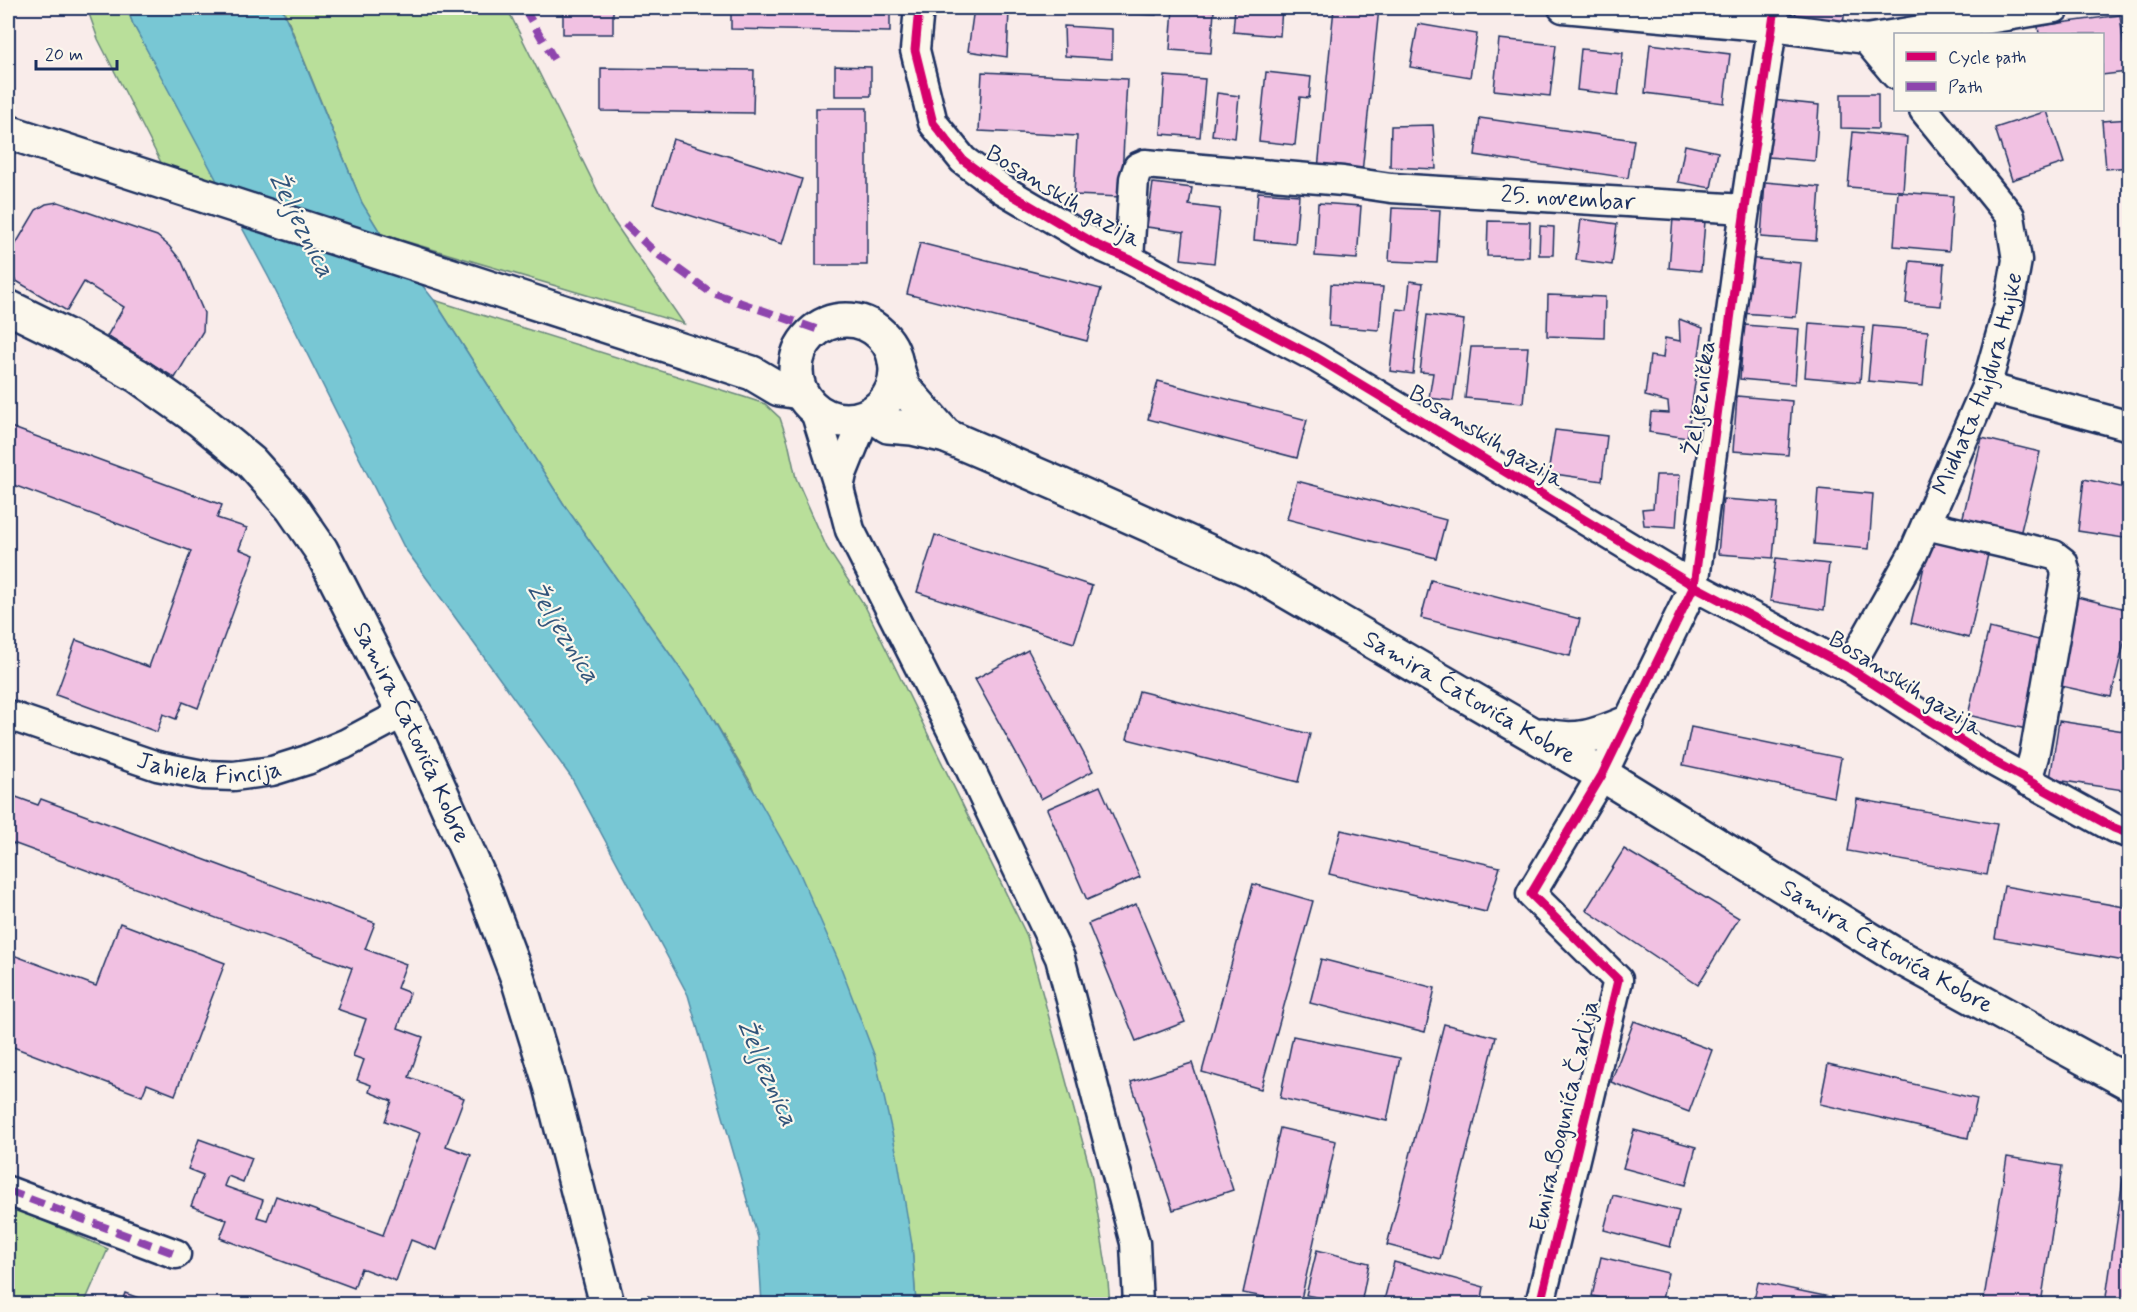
<svg xmlns="http://www.w3.org/2000/svg" width="2137" height="1312" font-family="Mynerve,sans-serif">
  <rect width="100%" height="100%" fill="#f9ecea"/>
  <filter id="ink" filterUnits="userSpaceOnUse"><feTurbulence type="fractalNoise" baseFrequency=".0167" numOctaves="2"/><feDisplacementMap in="SourceGraphic" scale="12" xChannelSelector="R" yChannelSelector="G"/><feConvolveMatrix kernelMatrix="1 2 1 2 8 2 1 2 1" color-interpolation-filters="sRGB"/></filter>
  <g filter="url(#ink)">
    <g fill="#b9df9a" stroke="#6a877c" stroke-width="1.5">
      <polygon points="87,8 127,8 133,24 232,205 173,186 98,39"/>
      <polygon points="283,8 507,8 610,216 684,324 381,234 362,203"/>
      <polygon points="434,300 744,397 765,404 780,418 788,442 796,478 827,548 865,606 1027,936 1091,1173 1107,1271 1110,1304 916,1304 912,1245 751,783 701,698 565,506"/>
      <polygon points="8,1205 108,1249 84,1304 8,1304"/>
    </g>
    <polygon fill="#78c7d4" stroke="#538aa5" stroke-width="1.5" points="127,8 282,8 362,203 381,234 434,300 565,506 701,698 797,867 838,960 875,1057 897,1155 912,1245 916,1304 762,1304 758,1238 688,995 571,777 404,547 269,278 133,24"/>
    <g fill="#f1c1e2" stroke="#1b2f5e" stroke-width="1.5">
      <rect x="563" y="8" width="50" height="26"/>
      <polygon points="731,8 890,8 890,32 731,29"/>
      <polygon points="974,8 1009,11 1007,57 968,51"/>
      <polygon points="1112,8 1156,8 1156,15 1112,13"/>
      <polygon points="1173,8 1214,11 1211,53 1170,50"/>
      <polygon points="1235,8 1282,8 1280,36 1233,32"/>
      <polygon points="1334,8 1379,8 1362,173 1318,169"/>
      <polygon points="1796,8 1845,8 1843,25 1795,19"/>
      <polygon points="2120,15 2127,72 2102,75 2102,34 2039,34 2038,26"/>
      <polygon points="1418,24 1477,34 1470,77 1410,67"/>
      <polygon points="1064,26 1112,29 1112,59 1065,56"/>
      <polygon points="1499,39 1556,45 1550,96 1494,90"/>
      <polygon points="1650,44 1730,54 1724,103 1645,93"/>
      <polygon points="1581,49 1623,53 1618,95 1577,90"/>
      <polygon points="835,66 871,67 871,96 835,96"/>
      <polygon points="601,68 754,70 753,113 601,111"/>
      <polygon points="982,72 1127,79 1121,197 1074,195 1077,136 979,131"/>
      <polygon points="1266,72 1311,77 1309,98 1300,97 1295,145 1259,141"/>
      <polygon points="1165,76 1205,79 1200,137 1161,134"/>
      <polygon points="1217,93 1239,96 1235,138 1212,135"/>
      <polygon points="1841,94 1878,94 1878,129 1841,128"/>
      <polygon points="1772,100 1819,105 1815,161 1768,157"/>
      <rect x="816" y="108" width="51" height="157"/>
      <polygon points="2047,111 2064,163 2012,180 1995,128"/>
      <polygon points="1480,118 1634,140 1628,178 1475,155"/>
      <polygon points="2130,119 2130,167 2106,169 2102,121"/>
      <polygon points="1433,125 1436,169 1390,167 1391,126"/>
      <polygon points="1853,132 1907,137 1903,191 1848,187"/>
      <polygon points="673,139 802,179 782,244 653,204"/>
      <polygon points="1685,145 1718,152 1711,188 1678,182"/>
      <polygon points="1765,182 1820,187 1816,241 1761,237"/>
      <polygon points="1153,183 1192,188 1189,205 1220,209 1214,263 1181,259 1184,232 1147,227"/>
      <polygon points="1258,192 1299,195 1295,244 1254,240"/>
      <polygon points="1898,192 1953,196 1949,251 1894,246"/>
      <polygon points="58,202 157,236 169,246 182,262 204,313 203,331 175,378 107,336 124,307 84,282 67,311 8,276 8,257 36,210 46,204"/>
      <polygon points="1318,203 1361,206 1357,259 1315,256"/>
      <polygon points="1392,208 1440,210 1437,263 1389,261"/>
      <polygon points="1673,218 1705,221 1701,271 1669,268"/>
      <polygon points="1581,219 1617,224 1612,265 1576,260"/>
      <polygon points="1488,221 1530,222 1529,257 1487,256"/>
      <polygon points="1540,226 1554,227 1553,255 1539,255"/>
      <polygon points="920,243 1101,289 1087,341 907,294"/>
      <polygon points="1746,258 1801,263 1796,317 1741,313"/>
      <polygon points="1910,261 1944,264 1941,306 1906,303"/>
      <polygon points="1410,281 1423,283 1413,374 1390,371 1397,309 1407,310"/>
      <polygon points="1331,284 1383,287 1379,330 1329,326"/>
      <polygon points="1548,295 1605,297 1604,338 1547,336"/>
      <polygon points="1427,315 1464,320 1453,401 1429,398 1433,373 1420,372"/>
      <polygon points="1679,319 1703,328 1687,438 1649,432 1651,412 1669,413 1668,402 1645,396 1650,356 1663,358 1665,338 1680,341"/>
      <polygon points="1809,323 1864,327 1860,382 1805,377"/>
      <polygon points="1744,325 1799,329 1795,384 1740,379"/>
      <polygon points="1873,326 1928,331 1923,386 1868,381"/>
      <polygon points="1471,347 1528,347 1523,403 1465,398"/>
      <polygon points="1158,381 1307,420 1297,458 1148,419"/>
      <polygon points="1737,396 1792,401 1788,455 1733,451"/>
      <polygon points="8,426 222,505 217,518 247,528 239,549 254,555 198,708 183,702 176,719 163,714 157,732 56,695 76,640 149,667 191,551 8,483"/>
      <polygon points="1555,430 1607,436 1602,481 1548,473"/>
      <polygon points="1982,438 2040,452 2019,539 1961,525"/>
      <polygon points="1656,475 1680,475 1676,527 1644,525 1642,509 1653,508"/>
      <polygon points="2084,479 2130,489 2130,539 2078,531"/>
      <polygon points="1297,481 1446,520 1436,558 1287,519"/>
      <polygon points="1818,489 1873,494 1869,549 1814,544"/>
      <polygon points="1723,499 1778,503 1773,558 1718,554"/>
      <polygon points="935,535 1092,586 1074,643 917,592"/>
      <polygon points="1931,536 1989,550 1969,638 1911,623"/>
      <polygon points="1776,558 1829,564 1824,610 1770,601"/>
      <polygon points="1431,580 1580,619 1570,656 1421,618"/>
      <polygon points="2073,596 2130,610 2130,618 2111,697 2052,684"/>
      <polygon points="1989,628 2047,642 2026,729 1968,715"/>
      <polygon points="1028,650 1093,771 1041,799 975,679"/>
      <polygon points="1139,691 1310,734 1298,782 1127,739"/>
      <polygon points="2059,721 2130,732 2130,791 2050,779"/>
      <polygon points="1691,727 1841,758 1834,797 1683,765"/>
      <polygon points="1100,786 1140,877 1087,900 1047,809"/>
      <polygon points="8,794 38,805 41,799 375,923 365,949 406,964 397,988 410,993 398,1028 423,1037 409,1077 464,1098 446,1146 471,1155 437,1250 411,1240 396,1281 361,1268 354,1288 220,1238 227,1220 191,1206 203,1175 188,1169 199,1139 252,1158 243,1182 228,1176 224,1186 263,1200 257,1217 267,1220 276,1196 383,1235 420,1133 385,1121 392,1101 369,1092 371,1085 357,1080 364,1060 353,1056 366,1019 337,1009 352,968 13,843 8,857"/>
      <polygon points="1857,799 1997,824 1987,875 1848,851"/>
      <polygon points="1341,830 1500,867 1486,912 1329,874"/>
      <polygon points="1624,849 1739,918 1698,985 1586,910"/>
      <polygon points="1253,884 1313,901 1261,1089 1202,1072"/>
      <polygon points="2004,886 2130,908 2130,962 1995,938"/>
      <polygon points="1136,904 1185,1022 1136,1041 1088,924"/>
      <polygon points="120,923 225,963 175,1095 147,1084 142,1096 8,1045 9,1037 8,1037 8,953 96,986"/>
      <polygon points="1321,959 1435,988 1425,1032 1310,1003"/>
      <polygon points="1634,1021 1712,1050 1689,1112 1611,1082"/>
      <polygon points="1444,1024 1496,1037 1440,1259 1387,1245"/>
      <polygon points="1293,1036 1400,1058 1387,1121 1280,1098"/>
      <polygon points="1192,1063 1233,1190 1173,1210 1131,1082"/>
      <polygon points="1828,1064 1977,1099 1968,1138 1820,1104"/>
      <polygon points="1280,1128 1336,1141 1300,1304 1243,1293"/>
      <polygon points="1634,1130 1696,1147 1686,1185 1623,1168"/>
      <polygon points="2007,1157 2062,1166 2041,1304 1983,1304"/>
      <polygon points="2123,1179 2130,1180 2130,1304 2105,1304"/>
      <polygon points="1613,1195 1679,1211 1670,1247 1604,1230"/>
      <polygon points="1317,1250 1369,1263 1361,1304 1350,1304 1306,1295"/>
      <polygon points="1601,1257 1668,1273 1661,1304 1630,1304 1592,1296"/>
      <polygon points="1394,1262 1484,1287 1481,1304 1383,1304"/>
      <polygon points="1758,1282 1858,1303 1857,1304 1753,1304"/>
      <polygon points="125,1293 155,1304 121,1304"/>
      <polygon points="648,1296 680,1304 646,1304"/>
    </g>
    <g fill="none" stroke-linecap="round" stroke-linejoin="round">
      <defs>
        <g id="street">
          <polyline points="919,8 915,50 933,123 963,160 1002,189 1097,245 1129,259 1317,358 1694,586 1849,668 1991,760 2114,828 2130,834"/>
          <polyline points="1563,8 1772,27 1866,39 2055,8"/>
          <polyline points="1866,39 1896,75"/>
          <path id="s1" d="M1129,259L1134,179L1138,167L1145,164L1343,181L1391,188L1745,209"/>
          <polyline points="1986,387 2130,426"/>
          <polyline points="815,411 839,488 850,530 956,739 1060,958 1135,1243 1138,1304"/>
          <polyline points="839,488 842,474 865,417"/>
          <polyline points="1926,525 2054,555 2063,562 2066,574 2034,756 2027,781"/>
          <path id="s2" d="M1849,668L1913,554L1986,387L2009,305L2017,260L2010,216L1924,110"/>
          <path id="s3" d="M8,715L157,766L203,775L234,776L272,771L307,760L345,744L405,712"/>
          <polyline points="8,1191 176,1254"/>
          <polyline points="1540,1304 1618,980 1531,894 1602,775 1694,586 1745,209 1775,8"/>
        </g>
        <g id="secondary">
          <polyline points="8,132 752,373 779,389 800,392"/>
          <path id="s4" d="M8,307L67,336L138,376L200,420L251,462L292,508L321,550L416,736L482,884L518,979L551,1086L607,1304"/>
          <circle cx="846" cy="370" r="50"/>
          <polyline points="895,361 903,387 946,436"/>
          <path id="s5" d="M871,414L888,426L912,428L946,436L1058,484L1252,571L1613,781L1892,953L2130,1083"/>
          <path d="M1542,735C1576,744 1596,736 1627,723"/>
        </g>
      </defs>
      <use href="#street" stroke="#1b2f5e" stroke-width="33"/>
      <use href="#secondary" stroke="#1b2f5e" stroke-width="38"/>
      <use href="#street" stroke="#fbf7ec" stroke-width="28"/>
      <use href="#secondary" stroke="#fbf7ec" stroke-width="33"/>
      <g stroke="#8e44ad" stroke-width="8" stroke-dasharray="15 8" stroke-linecap="butt">
        <polyline points="524,8 554,59"/>
        <polyline points="625,224 656,253 710,292 816,329"/>
        <polyline points="8,1191 176,1254"/>
      </g>
      <defs>
        <g id="cycleway">
          <polyline points="919,8 915,50 933,123 963,160 1002,189 1097,245 1129,259 1317,358 1694,586 1849,668 1991,760 2114,828 2130,834"/>
          <polyline points="1540,1304 1618,980 1531,894 1602,775 1694,586 1745,209 1775,8"/>
        </g>
      </defs>
      <use href="#cycleway" stroke="#fbf7ec" stroke-width="13"/>
      <use href="#cycleway" stroke="#d6006c" stroke-width="9"/>
    </g>
  </g>
  <g text-anchor="middle" dominant-baseline="central" stroke-width="4.5" stroke-linejoin="round" paint-order="stroke">
    <g font-size="24" fill="#1b2f5e" stroke="#fbf7ec">
      <text transform="translate(1063 197) rotate(31)">Bosanskih gazija</text>
      <text stroke="none"><textPath href="#s1" startOffset="525">25. novembar</textPath></text>
      <text stroke="none"><textPath href="#s2" startOffset="314">Midhata Hujdura Hujke</textPath></text>
      <text transform="translate(1700 398) rotate(-82)">Željeznička</text>
      <text transform="translate(1486 437) rotate(31)">Bosanskih gazija</text>
      <text transform="translate(1905 684) rotate(32)">Bosanskih gazija</text>
      <text stroke="none"><textPath href="#s5" startOffset="666">Samira Ćatovića Kobre</textPath></text>
      <text stroke="none"><textPath href="#s4" startOffset="606">Samira Ćatovića Kobre</textPath></text>
      <text stroke="none"><textPath href="#s3" startOffset="210">Jahiela Fincija</textPath></text>
      <text stroke="none"><textPath href="#s5" startOffset="1152">Samira Ćatovića Kobre</textPath></text>
      <text transform="translate(1565 1116) rotate(-77)">Emira Bogunića Čarlija</text>
    </g>
    <g font-size="26" font-style="italic" fill="#32557c" stroke="#fbf7ec">
      <text transform="translate(301 225) rotate(63)">Željeznica</text>
      <text transform="translate(563 633) rotate(58)">Željeznica</text>
      <text transform="translate(767 1073) rotate(66)">Željeznica</text>
    </g>
  </g>
  <rect width="2137" height="1312" fill="none" stroke="#fbf7ec" stroke-width="30"/>
  <rect x="15" y="15" width="2107" height="1282" fill="none" stroke="#1b2f5e" stroke-width="2" filter="url(#ink)"/>
  <rect x="1894" y="33" width="210" height="78" fill="#fbf7ec" stroke="#a1a7b3" stroke-width="1.5"/>
  <rect x="1906" y="52" width="30" height="9" fill="#d6006c" stroke="#a1a7b3" stroke-width="1.5"/>
  <text x="1948" y="63" font-size="18" fill="#1b2f5e">Cycle path</text>
  <rect x="1906" y="82" width="30" height="9" fill="#8e44ad" stroke="#a1a7b3" stroke-width="1.5"/>
  <text x="1948" y="93" font-size="18" fill="#1b2f5e">Path</text>
  <path d="M36 60v9h81v-9" fill="none" stroke="#1b2f5e" stroke-width="3"/>
  <text x="45" y="60" font-size="18" fill="#1b2f5e" stroke="#fbf7ec" stroke-width="4.5" paint-order="stroke">20 m</text>
</svg>
